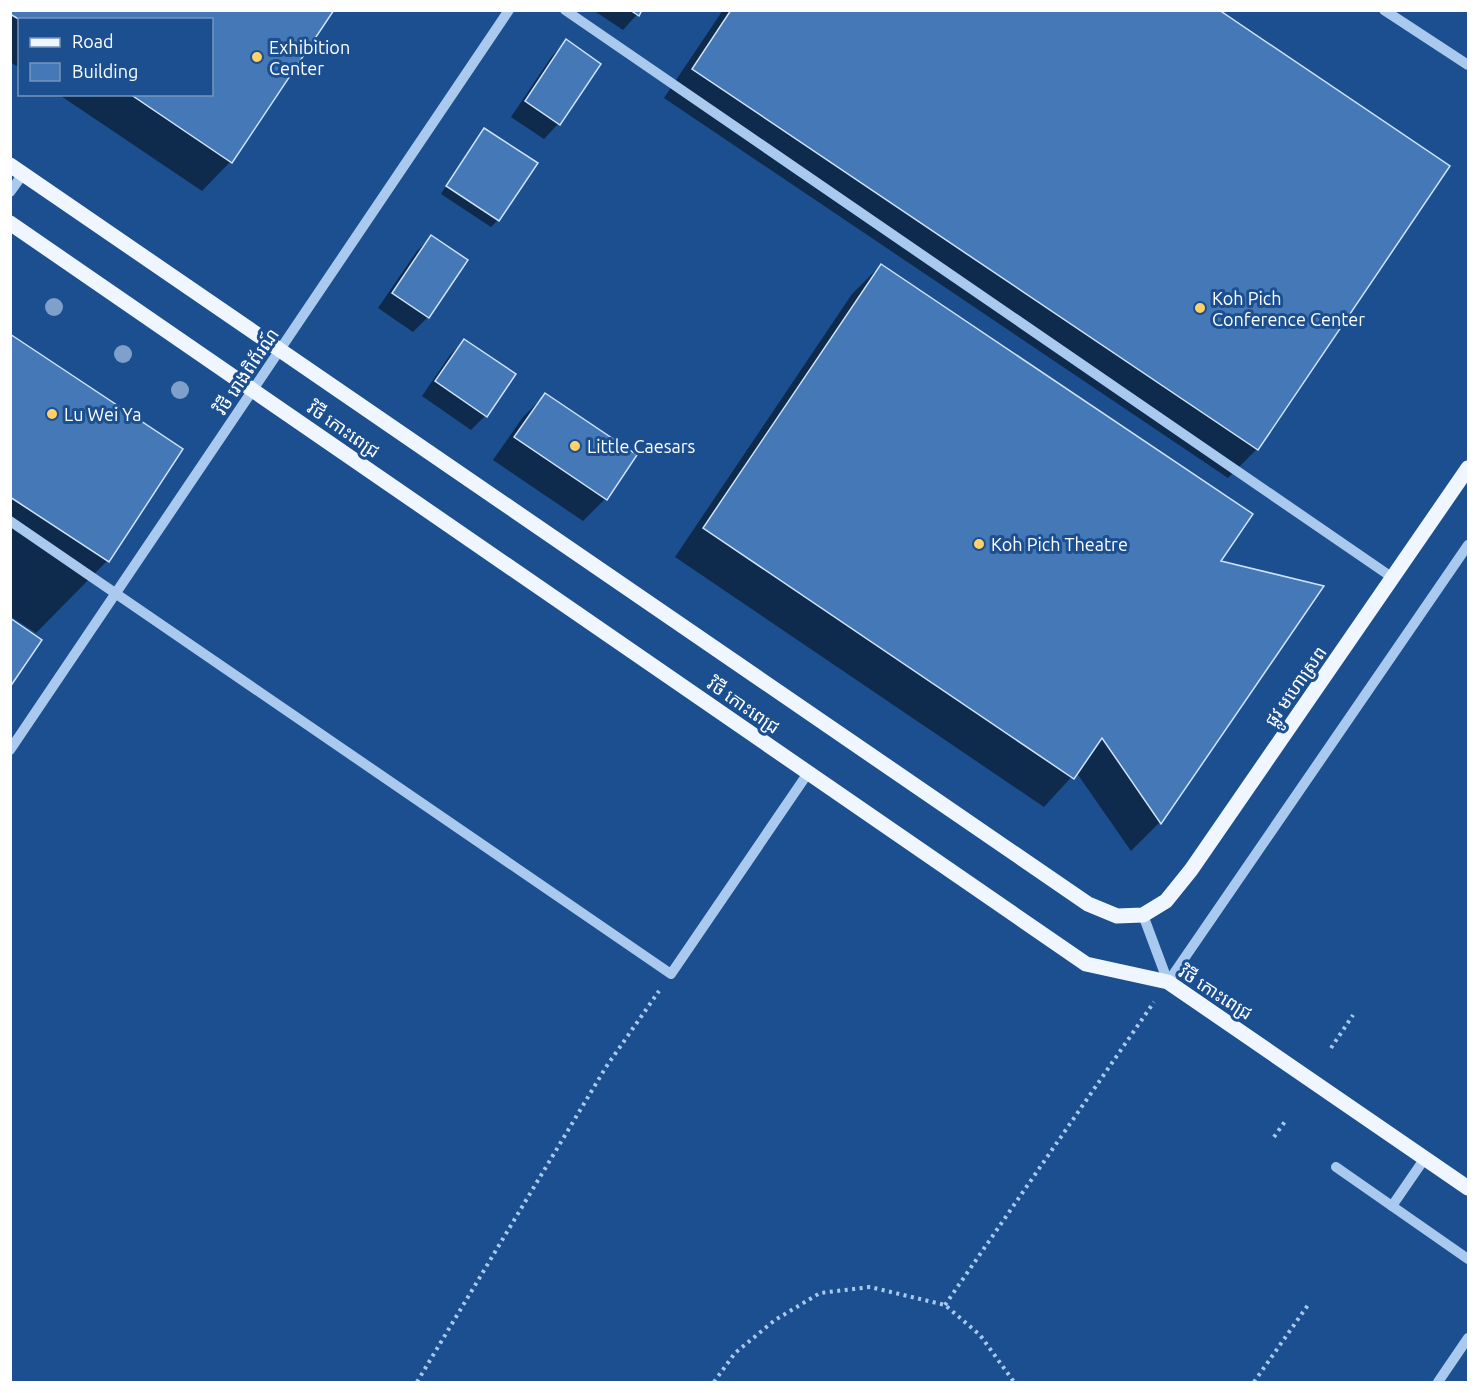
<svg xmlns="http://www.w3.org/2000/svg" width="1479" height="1393" font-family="Ubuntu,'Noto Sans Khmer',sans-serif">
  <rect width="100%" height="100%" fill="#1b4f8f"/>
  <g fill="#0007">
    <polygon points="10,10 332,10 230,162 202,191 58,94 212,94 212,20 20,20 20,68 10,62"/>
    <polygon points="593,10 641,10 623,30"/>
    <polygon points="723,10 1216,10 1448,166 1257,449 1228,478 664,98"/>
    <polygon points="567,41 599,64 558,124 544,139 511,117 552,56"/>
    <polygon points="485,130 498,220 491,227 441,194 478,137"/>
    <polygon points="431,237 466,260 428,317 413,332 378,308 417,251"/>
    <polygon points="881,265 1218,562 1321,587 1159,823 1131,851 1076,772 1044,807 675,557 852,294"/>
    <polygon points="10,336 181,450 107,561 36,633 10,616"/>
    <polygon points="465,340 485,416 471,430 422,396 450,355"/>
    <polygon points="545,395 635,456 605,499 583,521 493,460 523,417"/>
  </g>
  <g fill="#4478b7" stroke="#cfe3fa" stroke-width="1.5">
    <polygon points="10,10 334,10 232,163 130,94 212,94 212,20 20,20 10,14"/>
    <polygon points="630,10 642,10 639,16"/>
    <polygon points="731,10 1219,10 1450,166 1258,450 692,69"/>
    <polygon points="566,39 601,64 560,125 525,101"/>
    <polygon points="484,128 538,163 499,221 446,186"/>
    <polygon points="431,235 468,260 429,318 392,293"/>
    <polygon points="881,264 1253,514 1221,561 1324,586 1161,824 1102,738 1074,779 703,528"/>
    <polygon points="10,334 183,449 109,562 10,497"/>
    <polygon points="464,339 516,374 487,417 435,381"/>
    <polygon points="545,393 637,455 607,500 514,437"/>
    <polygon points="10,618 42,640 10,687"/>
  </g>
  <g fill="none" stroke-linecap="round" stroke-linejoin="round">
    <g stroke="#a9c9ee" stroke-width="4" stroke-dasharray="3 4.5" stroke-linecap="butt">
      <polyline points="1331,1048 1353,1015"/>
      <polyline points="1274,1137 1286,1120"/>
      <polyline points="945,1305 1154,1002"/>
      <polyline points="417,1382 606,1067 659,991"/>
      <polyline points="714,1382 735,1353 775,1320 820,1293 870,1287 945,1305 980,1335 1014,1382"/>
      <polyline points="1254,1382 1308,1305"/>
    </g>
    <g stroke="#a9c9ee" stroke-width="10">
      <polyline points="565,10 1393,578"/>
      <polyline points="1384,10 1468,65"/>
      <polyline points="10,192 23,174"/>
      <polyline points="10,521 671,974 808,773"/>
      <polyline points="10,750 509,10"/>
      <polyline points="1143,915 1168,982"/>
      <polyline points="1168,982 1468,545"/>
      <polyline points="1336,1167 1468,1259"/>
      <polyline points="1392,1206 1425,1158"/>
      <polyline points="1438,1382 1468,1338"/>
    </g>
    <g stroke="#f0f6ff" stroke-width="15">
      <polyline points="10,165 1088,904 1117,916 1143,915 1166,901 1191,870 1468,468"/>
      <polyline points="10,223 1086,964 1168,982 1468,1188"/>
    </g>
  </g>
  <g fill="#7ea0ca">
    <circle cx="54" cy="307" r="9"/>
    <circle cx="123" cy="354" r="9"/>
    <circle cx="180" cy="390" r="9"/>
  </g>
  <g fill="#ffd166" stroke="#1b4f8f" stroke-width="2">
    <circle cx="257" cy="57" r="6"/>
    <circle cx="1200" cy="308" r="6"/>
    <circle cx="52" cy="414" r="6"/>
    <circle cx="575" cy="446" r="6"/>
    <circle cx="979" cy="544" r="6"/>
  </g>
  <g text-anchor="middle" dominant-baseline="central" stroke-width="6" stroke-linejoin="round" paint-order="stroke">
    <g font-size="18" fill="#fff" stroke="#1b4f8f" text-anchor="start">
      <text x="269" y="47">Exhibition<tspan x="269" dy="21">Center</tspan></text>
      <text x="1212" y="298">Koh Pich<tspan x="1212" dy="21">Conference Center</tspan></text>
      <text x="64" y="414">Lu Wei Ya</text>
      <text x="587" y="446">Little Caesars</text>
      <text x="991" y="544">Koh Pich Theatre</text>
    </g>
    <g font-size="18" fill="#fff" stroke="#1b4f8f">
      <text transform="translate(246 371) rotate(-56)">វិថី រោងពិព័រណ៍</text>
      <text transform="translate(344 429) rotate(35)">វិថី កោះពេជ្រ</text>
      <text transform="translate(1295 686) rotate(-55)">ផ្លូវ មហោស្រព</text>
      <text transform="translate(744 705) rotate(35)">វិថី កោះពេជ្រ</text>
      <text transform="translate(1216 992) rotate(33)">វិថី កោះពេជ្រ</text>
    </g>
  </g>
  <rect width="1479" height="1393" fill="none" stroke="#ffffff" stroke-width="24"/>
  <rect x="18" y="18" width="195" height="78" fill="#1b4f8f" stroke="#7695bc" stroke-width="1.5"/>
  <rect x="30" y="38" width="30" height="9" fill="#f0f6ff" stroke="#7695bc" stroke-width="1.5"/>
  <text x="72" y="48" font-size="18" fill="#ffffff">Road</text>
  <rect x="30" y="63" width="30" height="18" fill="#4478b7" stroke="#7695bc" stroke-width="1.5"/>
  <text x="72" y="78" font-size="18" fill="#ffffff">Building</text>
</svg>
